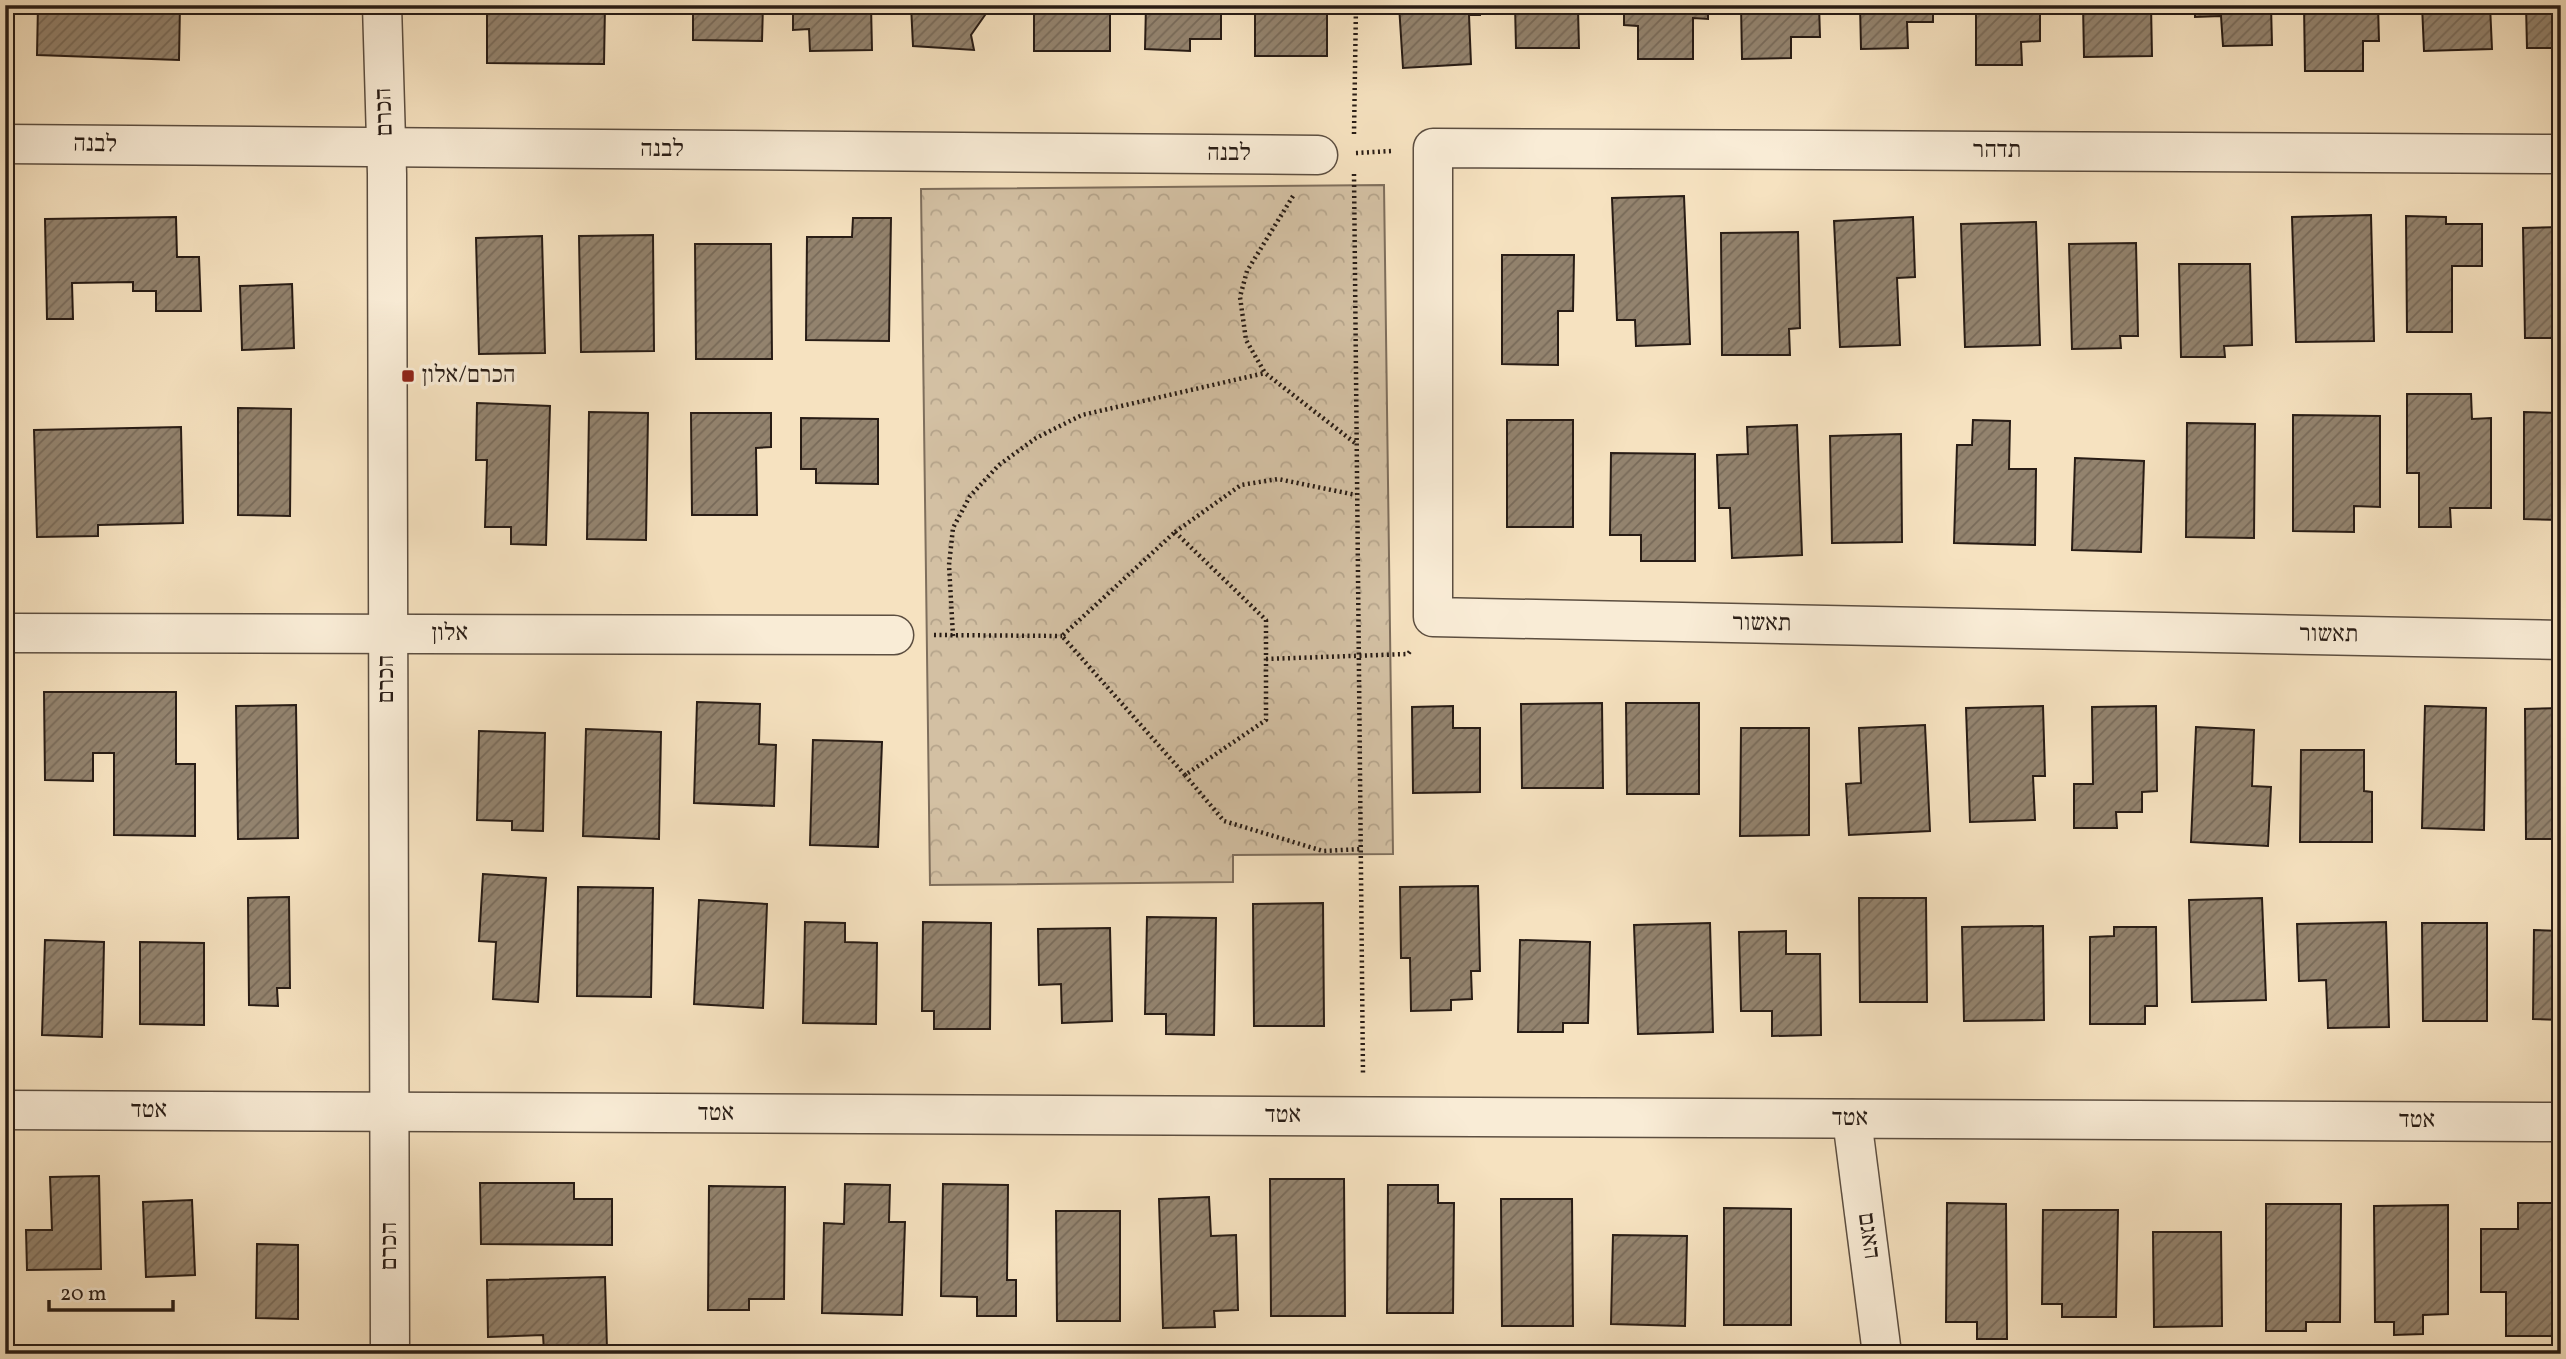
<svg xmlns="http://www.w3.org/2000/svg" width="2566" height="1359" font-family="Vollkorn,'Frank Ruhl Libre',serif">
  <defs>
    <pattern id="park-crowns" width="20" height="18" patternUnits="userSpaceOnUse" patternTransform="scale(1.75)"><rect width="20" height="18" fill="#d3c0a3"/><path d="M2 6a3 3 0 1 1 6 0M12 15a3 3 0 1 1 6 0" fill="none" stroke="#b5a48b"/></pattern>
    <pattern id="building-hatch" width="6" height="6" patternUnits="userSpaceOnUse" patternTransform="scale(1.75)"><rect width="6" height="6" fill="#93836e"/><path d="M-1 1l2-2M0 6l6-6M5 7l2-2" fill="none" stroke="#786a59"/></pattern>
  </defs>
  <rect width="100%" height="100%" fill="#f6e2c0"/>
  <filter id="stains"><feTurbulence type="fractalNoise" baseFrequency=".00286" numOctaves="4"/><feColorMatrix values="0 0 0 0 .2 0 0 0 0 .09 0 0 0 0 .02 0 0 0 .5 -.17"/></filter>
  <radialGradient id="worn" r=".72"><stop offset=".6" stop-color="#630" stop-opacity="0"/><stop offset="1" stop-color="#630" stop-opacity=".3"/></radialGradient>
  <polygon fill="url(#park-crowns)" stroke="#7e6e5c" stroke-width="2" points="1384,185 1393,854 1233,855 1233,882 930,885 921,189"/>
  <g fill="url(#building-hatch)" stroke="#281c15" stroke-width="2">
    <polygon points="38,5 180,5 179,60 37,55"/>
    <polygon points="487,5 605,5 604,64 487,63"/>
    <polygon points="693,5 763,5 762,41 693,40"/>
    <polygon points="793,5 871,5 872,50 810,51 809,29 793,30"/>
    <polygon points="911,5 992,5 971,35 974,50 913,46"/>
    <rect x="1034" y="5" width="76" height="46"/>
    <polygon points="1146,5 1221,5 1221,39 1190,39 1190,51 1145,49"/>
    <rect x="1255" y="5" width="72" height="51"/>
    <polygon points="1399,5 1480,5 1480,15 1469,15 1471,64 1403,68"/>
    <polygon points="1515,5 1594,5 1594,9 1578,9 1579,48 1516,48"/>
    <polygon points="1624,5 1708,5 1708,19 1693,18 1693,59 1638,59 1638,26 1624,25"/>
    <polygon points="1741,5 1819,5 1820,37 1791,37 1791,58 1742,59"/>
    <polygon points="1860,5 1933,5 1933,22 1907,22 1908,48 1861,49"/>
    <polygon points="1976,5 2040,5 2040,41 2021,42 2022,65 1976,65"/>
    <polygon points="2083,5 2151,5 2152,56 2084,57"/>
    <polygon points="2195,5 2271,5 2272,45 2223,46 2221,16 2195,17"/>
    <polygon points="2304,5 2378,5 2379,41 2363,41 2363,71 2305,71"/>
    <polygon points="2422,5 2490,5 2492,49 2424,51"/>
    <polygon points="2526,5 2561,5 2561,48 2527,48"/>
    <polygon points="1684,196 1690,344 1636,346 1635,320 1617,320 1612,198"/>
    <polygon points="2371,215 2374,341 2296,342 2292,217"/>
    <polygon points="2406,216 2446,217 2446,224 2482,224 2482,266 2452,266 2452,332 2407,332"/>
    <polygon points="176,217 177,257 199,257 201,311 156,311 156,291 133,291 133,282 72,283 73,319 47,319 45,219"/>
    <polygon points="1913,217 1915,277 1897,278 1900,345 1840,347 1834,221"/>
    <polygon points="853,218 891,218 889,341 806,340 807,237 852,237"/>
    <polygon points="2036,222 2040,345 1965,347 1961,224"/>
    <polygon points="2561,227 2561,305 2556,305 2556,338 2525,338 2523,228"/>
    <polygon points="1798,232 1800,328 1789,329 1790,355 1722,355 1721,233"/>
    <polygon points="653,235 654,351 581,352 579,236"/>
    <polygon points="542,236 545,353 479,354 476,238"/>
    <polygon points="2136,243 2138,336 2120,336 2121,348 2072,349 2069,244"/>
    <polygon points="695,244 771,244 772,359 696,359"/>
    <polygon points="1502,255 1574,255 1573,311 1558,311 1558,365 1502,364"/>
    <polygon points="2179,264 2250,264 2252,345 2224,346 2225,357 2181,357"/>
    <polygon points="292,284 294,348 242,350 240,286"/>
    <polygon points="2407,394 2471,394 2472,419 2491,418 2491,508 2450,508 2451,527 2419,527 2419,473 2407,473"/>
    <polygon points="477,403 550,406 546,545 511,544 511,527 485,527 487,460 476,460"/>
    <polygon points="238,408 291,409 290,516 238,515"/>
    <polygon points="589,412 648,413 646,540 587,539"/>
    <polygon points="2524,412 2561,413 2561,520 2524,519"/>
    <polygon points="691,413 771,413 771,447 756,448 757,515 692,515"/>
    <polygon points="2293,415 2380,416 2380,507 2354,506 2354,532 2293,531"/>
    <polygon points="801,418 878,419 878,484 816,483 816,469 801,469"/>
    <rect x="1507" y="420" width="66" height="107"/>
    <polygon points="1973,420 2010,421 2009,469 2036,469 2035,545 1954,543 1957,445 1972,445"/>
    <polygon points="2187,423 2255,424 2254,538 2186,537"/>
    <polygon points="1797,425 1802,555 1732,558 1730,508 1719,508 1717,455 1748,454 1747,427"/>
    <polygon points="181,427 183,523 98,525 98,536 37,537 34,430"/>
    <polygon points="1901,434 1902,542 1832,543 1830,436"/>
    <polygon points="1611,453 1695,454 1695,561 1641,561 1641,535 1610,535"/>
    <polygon points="2075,458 2144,461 2141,552 2072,550"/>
    <polygon points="44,692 176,692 176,764 195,764 195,836 114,835 114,753 93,753 93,781 45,780"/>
    <polygon points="697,702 760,704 759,744 776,745 774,806 694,803"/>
    <polygon points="1602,703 1603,788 1522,788 1521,704"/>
    <polygon points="1626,703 1699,703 1699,794 1627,794"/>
    <polygon points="296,705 298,838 238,839 236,706"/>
    <polygon points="1453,706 1453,728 1480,728 1480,792 1413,793 1412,707"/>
    <polygon points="2043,706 2045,776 2033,776 2035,820 1970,822 1966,708"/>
    <polygon points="2156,706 2157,791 2142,792 2142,812 2116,812 2117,828 2074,828 2074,784 2093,784 2092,707"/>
    <polygon points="2425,706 2486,708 2484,830 2422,828"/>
    <polygon points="2561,708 2561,839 2526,839 2525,709"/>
    <polygon points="1925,725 1930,831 1849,835 1846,784 1861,783 1859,728"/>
    <polygon points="2196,727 2254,730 2252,786 2271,787 2268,846 2191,842"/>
    <polygon points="1741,728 1809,728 1809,835 1740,836"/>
    <polygon points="586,729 661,732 659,839 583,836"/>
    <polygon points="479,731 545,733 543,831 512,830 512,821 477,820"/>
    <polygon points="813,740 882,742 878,847 810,845"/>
    <polygon points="2301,750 2364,750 2364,791 2372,792 2372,842 2300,842"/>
    <polygon points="483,874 546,878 538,1002 493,999 496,942 479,941"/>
    <polygon points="1478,886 1480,971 1471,971 1472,999 1451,1000 1451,1010 1411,1011 1410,958 1401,958 1400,887"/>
    <polygon points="578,887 653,888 651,997 577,996"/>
    <polygon points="289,897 290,988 277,988 278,1006 249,1005 248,898"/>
    <polygon points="1859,898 1926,898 1927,1002 1860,1002"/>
    <polygon points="2262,898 2266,1000 2192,1002 2189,900"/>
    <polygon points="699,900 767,904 763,1008 694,1004"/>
    <polygon points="1323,903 1324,1026 1254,1026 1253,904"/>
    <polygon points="1147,917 1216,918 1214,1035 1166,1034 1166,1014 1145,1014"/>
    <polygon points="805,922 845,923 845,942 877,943 876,1024 803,1023"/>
    <polygon points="923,922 991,923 990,1029 934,1029 934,1011 922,1011"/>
    <polygon points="2386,922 2389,1027 2328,1028 2326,980 2299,981 2297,924"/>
    <polygon points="1710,923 1713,1032 1638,1034 1634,925"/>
    <polygon points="2422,923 2487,923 2487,1021 2423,1021"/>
    <polygon points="2043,926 2044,1020 1964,1021 1962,927"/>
    <polygon points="2114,927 2156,927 2157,1006 2145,1006 2145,1024 2090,1024 2090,937 2114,936"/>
    <polygon points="1110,928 1112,1021 1062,1023 1061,984 1039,985 1038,929"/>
    <polygon points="2534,930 2561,931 2561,1020 2533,1019"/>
    <polygon points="1786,931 1786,954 1820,954 1821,1035 1772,1036 1772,1011 1741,1011 1739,932"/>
    <polygon points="45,940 104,942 102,1037 42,1035"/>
    <polygon points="1520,940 1590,942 1588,1023 1563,1023 1563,1032 1518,1032"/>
    <polygon points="140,942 204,943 204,1025 140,1024"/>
    <polygon points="99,1176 101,1269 27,1270 26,1230 52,1230 50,1177"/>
    <polygon points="1270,1179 1344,1179 1345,1316 1271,1316"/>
    <polygon points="480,1183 574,1183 574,1199 612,1199 612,1245 481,1244"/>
    <polygon points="845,1184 890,1185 889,1222 905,1222 902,1315 822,1313 824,1223 844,1224"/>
    <polygon points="943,1184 1008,1185 1007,1280 1016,1280 1016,1316 977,1316 977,1297 941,1296"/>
    <polygon points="1388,1185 1438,1185 1438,1203 1454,1203 1453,1313 1387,1313"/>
    <polygon points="709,1186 785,1187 784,1299 749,1299 749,1310 708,1310"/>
    <polygon points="1209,1197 1211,1236 1236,1235 1238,1310 1214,1311 1215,1327 1163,1328 1159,1199"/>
    <polygon points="1501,1199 1572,1199 1573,1326 1502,1326"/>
    <polygon points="192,1200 195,1275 146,1277 143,1202"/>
    <polygon points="1947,1203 2006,1204 2007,1339 1977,1339 1977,1322 1946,1322"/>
    <polygon points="2518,1203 2561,1203 2561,1336 2506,1336 2506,1292 2481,1292 2481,1229 2518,1229"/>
    <polygon points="2266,1204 2341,1204 2340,1322 2306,1322 2306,1331 2266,1331"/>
    <polygon points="2448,1205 2448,1314 2423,1315 2423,1334 2394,1335 2394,1322 2375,1322 2374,1206"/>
    <polygon points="1724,1208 1791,1209 1791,1325 1724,1325"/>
    <polygon points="2043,1210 2118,1210 2116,1317 2062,1317 2062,1304 2042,1304"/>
    <polygon points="1056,1211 1120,1211 1120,1321 1057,1321"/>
    <polygon points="2153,1232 2221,1232 2222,1326 2154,1327"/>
    <polygon points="1613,1235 1687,1236 1685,1326 1611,1324"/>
    <polygon points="257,1244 298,1245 298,1319 256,1318"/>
    <polygon points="605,1277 607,1349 544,1351 543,1335 488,1337 487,1280"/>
  </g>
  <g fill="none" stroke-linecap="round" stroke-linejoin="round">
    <defs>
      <g id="minor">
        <polyline points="382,5 387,174 390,1354"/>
        <polyline points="5,144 1318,155"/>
        <polyline points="2561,154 1433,148 1433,617 2561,640"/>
        <polyline points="5,633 894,635"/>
        <polyline points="5,1110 2561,1122"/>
        <polyline points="1852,1119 1882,1354"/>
      </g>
    </defs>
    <use href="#minor" stroke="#5c4e40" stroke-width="41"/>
    <g stroke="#281c15" stroke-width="4.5" stroke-dasharray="2 3.5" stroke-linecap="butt">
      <polyline points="1354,134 1356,5"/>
      <polyline points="1356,153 1392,151"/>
      <polyline points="1354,174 1363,1075"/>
      <polyline points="1293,196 1247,271 1240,297 1246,340 1265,373 1355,443"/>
      <polygon points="1175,532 1266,620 1266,720 1185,775 1062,636"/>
      <polyline points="1175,532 1241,485 1278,479 1356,495"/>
      <polyline points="934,635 1062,636"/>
      <polyline points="953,636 949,565 953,528 970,496 999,465 1036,438 1082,415 1265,373"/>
      <polyline points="1266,659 1408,654 1411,650"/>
      <polyline points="1185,775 1224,821 1323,851 1361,849"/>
    </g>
    <use href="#minor" stroke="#f9ecd6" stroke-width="38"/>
  </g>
  <rect fill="#8f2418" stroke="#f9ecd6" stroke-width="2.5" x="401" y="369" width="14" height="14" rx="3.5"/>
  <g text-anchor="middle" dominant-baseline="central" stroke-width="7" stroke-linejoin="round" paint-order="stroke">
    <g font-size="24" fill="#281c15" stroke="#f9ecd6">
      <text transform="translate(385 112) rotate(-92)">הכרם</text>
      <text transform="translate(95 145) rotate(1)">לבנה</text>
      <text x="662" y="150">לבנה</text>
      <text x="1997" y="151">תדהר</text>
      <text x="1229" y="154">לבנה</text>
      <text transform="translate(1762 624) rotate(1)">תאשור</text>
      <text x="450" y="634">אלון</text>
      <text transform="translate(2329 635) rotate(1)">תאשור</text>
      <text transform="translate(387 679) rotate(-90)">הכרם</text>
      <text x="149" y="1111">אטד</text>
      <text x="716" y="1114">אטד</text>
      <text x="1283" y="1116">אטד</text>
      <text x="1850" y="1119">אטד</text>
      <text x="2417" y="1121">אטד</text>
      <text transform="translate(1868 1236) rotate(82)">האגם</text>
      <text transform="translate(390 1246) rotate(-90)">הכרם</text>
    </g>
    <g font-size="24" fill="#281c15" stroke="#f9ecd6" text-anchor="start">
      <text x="422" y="376">הכרם/אלון</text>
    </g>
  </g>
  <rect width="2566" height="1359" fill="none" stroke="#f6e2c0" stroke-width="28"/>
  <rect x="7" y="7" width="2552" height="1345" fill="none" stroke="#281c15" stroke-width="3.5"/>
  <rect x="14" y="14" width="2538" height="1331" fill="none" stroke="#281c15" stroke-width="2"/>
  <path d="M49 1300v10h124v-10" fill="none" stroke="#281c15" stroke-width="3.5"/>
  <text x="60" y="1300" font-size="21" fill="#281c15" stroke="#f9ecd6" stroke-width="5" paint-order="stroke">20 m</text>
  <rect width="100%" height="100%" filter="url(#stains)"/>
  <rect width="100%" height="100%" fill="url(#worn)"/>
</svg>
